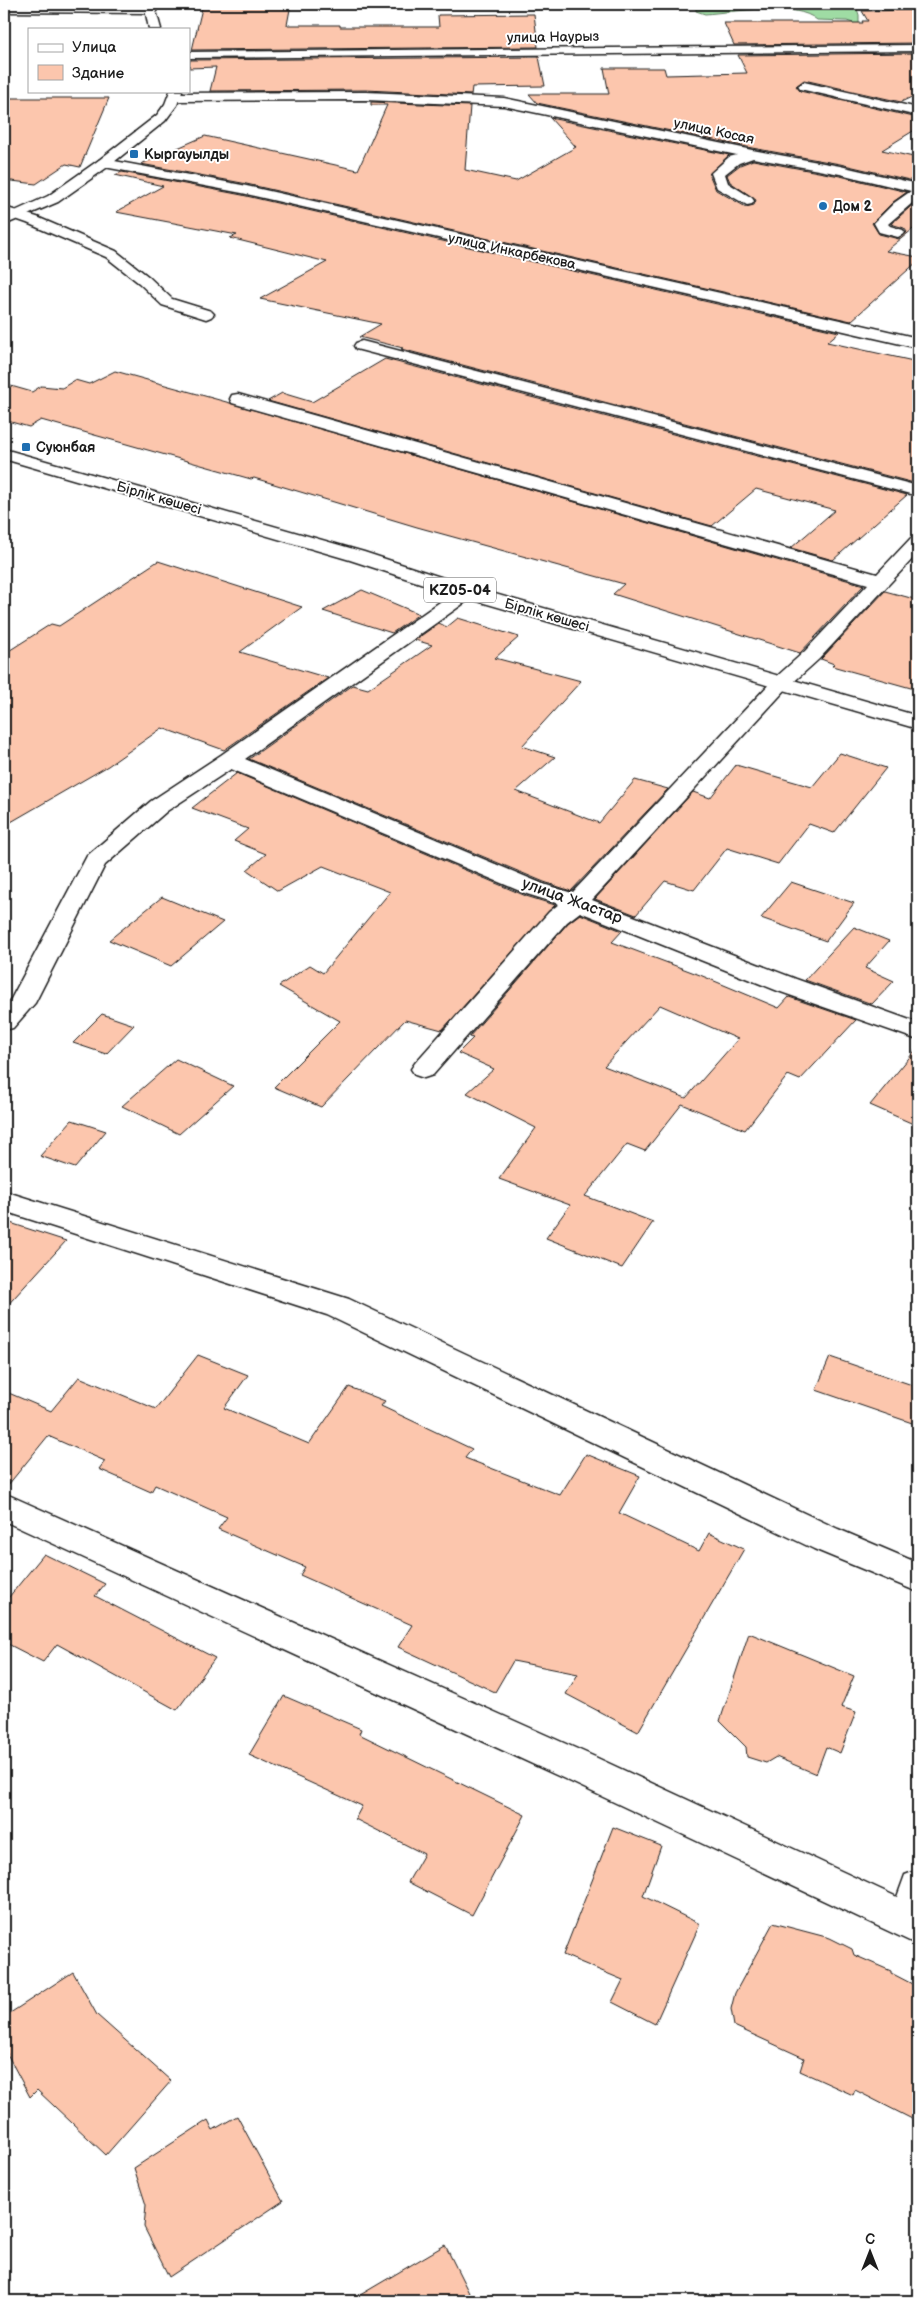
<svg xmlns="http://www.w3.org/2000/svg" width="922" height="2305" font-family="'Balsamiq Sans',sans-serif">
  <rect width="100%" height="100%" fill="#fff"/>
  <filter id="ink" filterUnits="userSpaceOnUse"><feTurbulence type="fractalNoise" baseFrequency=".02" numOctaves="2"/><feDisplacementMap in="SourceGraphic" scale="10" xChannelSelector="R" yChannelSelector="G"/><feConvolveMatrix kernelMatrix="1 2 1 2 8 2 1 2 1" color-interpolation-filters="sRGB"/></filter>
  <g filter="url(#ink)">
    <path fill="#9fdca4" stroke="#5e7c60" d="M719,4H858L856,6L859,15V25L847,21L817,20C796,1 733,12 705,14L696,11V6H713Z"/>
    <g fill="#fcc6ad" stroke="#1c1c1c" fill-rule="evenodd">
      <polygon points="203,4 291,4 287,25 340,25 340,27 439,27 438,15 534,14 538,47 192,50"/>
      <polygon points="918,10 918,43 734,45 724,23 863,23 862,21 868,21 862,11"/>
      <polygon points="918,53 918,94 901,102 804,80 796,86 800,91 918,118 918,128 882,150 918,158 918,182 840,164 752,148 537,103 529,94 609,94 604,68 664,68 666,75 747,73 738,55"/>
      <polygon points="539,57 545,86 472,87 471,95 366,90 210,91 216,67 189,68 190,60"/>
      <polygon points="4,98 109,98 80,167 66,164 36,184 4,180"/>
      <polygon points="371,102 470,106 465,170 516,181 576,147 550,118 729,155 709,174 716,190 746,207 754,205 756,200 730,182 727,175 740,165 753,160 840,176 907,192 893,202 872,223 879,234 899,239 907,232 904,228 891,224 918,200 918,225 886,251 918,257 918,261 851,321 242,183 141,164 205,136 358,170 387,105 371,105"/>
      <polygon points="122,172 242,195 839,332 827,342 918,362 918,484 401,349 403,348 359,337 381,324 260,299 327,262 230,238 237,235 116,212 163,186 115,175"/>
      <polygon points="385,359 907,495 833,560 791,548 835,510 756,489 712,526 268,401 282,393 312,402"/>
      <polygon points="115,371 230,403 864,585 800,653 613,594 624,584 417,527 254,478 251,479 41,420 29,427 4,420 4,384 32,392 41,386 62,388 75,380 89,384"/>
      <polygon points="158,561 302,607 240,652 328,678 224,750 162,728 108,766 4,826 4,654 51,624 59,626"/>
      <polygon points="362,590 419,614 392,633 323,611"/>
      <polygon points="885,591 918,600 918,690 832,666 834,664 821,659"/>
      <polygon points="458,618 519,637 495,658 581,681 522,746 555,757 516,791 599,823 635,780 668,789 571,891 544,882 249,759 353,685 368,689 432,645 415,640 439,623 447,627"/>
      <polygon points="840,753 886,768 834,833 809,824 778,864 727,848 694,890 665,881 636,915 595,899 693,792 710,798 736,765 812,787"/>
      <polygon points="237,773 526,896 555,905 442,1030 405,1020 321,1107 274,1087 340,1021 279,986 310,965 323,973 390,892 323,866 278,891 247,870 266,854 234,841 248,829 192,808"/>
      <polygon points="791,882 854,903 826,941 761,918"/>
      <polygon points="162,897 223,922 171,966 109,940"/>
      <path d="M580,914L622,931L612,942L700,975L779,1008L789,997L856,1020L800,1080L788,1075L745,1130L682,1104L645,1151L627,1144L585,1196L653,1222L622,1268L546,1238L570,1205L499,1179L536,1128L467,1093L494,1069L458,1053L473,1038L469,1037L568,923ZM660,1005L738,1039L686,1098L604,1066Z"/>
      <polygon points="854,927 889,941 865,968 894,981 872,1004 805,980"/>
      <polygon points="102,1014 134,1025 106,1054 73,1043"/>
      <polygon points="918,1047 918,1126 870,1105"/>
      <polygon points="176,1059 233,1086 179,1134 122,1106"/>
      <polygon points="72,1120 106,1131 75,1168 40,1156"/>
      <polygon points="4,1221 66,1241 4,1309"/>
      <polygon points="198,1355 248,1375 224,1408 309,1444 349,1387 385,1401 381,1406 472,1449 465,1458 560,1495 586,1454 640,1476 619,1513 699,1551 709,1533 744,1549 638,1732 566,1694 578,1674 513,1661 495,1692 398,1647 412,1625 300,1575 305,1567 218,1529 227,1517 155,1485 151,1492 99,1469 105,1461 48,1436 4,1490 4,1391 51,1411 79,1377 156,1409"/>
      <polygon points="830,1357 918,1387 918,1425 816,1390"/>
      <polygon points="44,1554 105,1584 95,1596 215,1658 177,1710 57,1644 43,1662 4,1642 4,1603"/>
      <polygon points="749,1633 854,1676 841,1707 856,1712 840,1753 826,1747 816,1774 776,1757 766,1763 747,1757 746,1747 720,1721"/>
      <polygon points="284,1696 361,1729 359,1734 525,1815 472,1915 408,1882 424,1854 355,1819 362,1806 249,1755"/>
      <polygon points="613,1827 661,1846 643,1896 700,1924 655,2024 612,2002 623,1980 563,1955"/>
      <polygon points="773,1923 830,1938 852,1949 854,1955 891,1971 891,1973 918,1987 918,2122 855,2090 853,2095 800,2071 804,2058 734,2026 731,2009 735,1993"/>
      <polygon points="73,1972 97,2015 171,2081 106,2155 37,2090 30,2097 4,2048 4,2017"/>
      <polygon points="237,2116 283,2201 169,2277 144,2227 146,2205 134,2168 208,2120 213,2130"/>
      <polygon points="445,2245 473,2301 350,2301"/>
    </g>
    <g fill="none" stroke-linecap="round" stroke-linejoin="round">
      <defs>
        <g id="minor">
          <polygon points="4,6 150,7 155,10 150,13 4,12"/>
          <polygon points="804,82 918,108 918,116 800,89 798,86"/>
          <polygon points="366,92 504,98 752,150 840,166 918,184 918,198 888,224 890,226 903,230 905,233 898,237 879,232 874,223 894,203 911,191 840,174 753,158 739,163 725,174 728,183 752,198 754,201 752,204 747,205 717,188 711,173 729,157 737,155 504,106 366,100 175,101 169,97 175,93"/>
          <polygon points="104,159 242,185 862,325 918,338 918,348 242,193 99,166 97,163 99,160"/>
          <polygon points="4,207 37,217 116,251 149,277 172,299 211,311 214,314 211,317 206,319 162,305 139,283 106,257 27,223 4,215"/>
          <polygon points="362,341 918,486 918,496 356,349 354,346 356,343"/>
          <polygon points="238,394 877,574 911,538 918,536 918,553 819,659 788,687 592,900 796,979 918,1023 918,1040 778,991 580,912 567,922 433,1075 424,1078 415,1075 411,1069 415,1063 549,912 559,904 527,894 231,769 167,811 105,865 35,1003 13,1028 4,1030 4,1007 11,999 87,856 151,801 221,755 460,588 467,586 474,588 477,592 474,596 245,759 543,884 572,893 774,679 805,651 868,584 232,403 230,399 232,395"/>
          <polygon points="4,1191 349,1299 838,1529 918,1563 918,1592 814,1549 327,1315 4,1211"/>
          <polygon points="4,1493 593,1756 897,1897 905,1875 918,1870 918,1945 567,1780 4,1521"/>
        </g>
        <polygon id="tertiary" points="918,45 918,51 189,58 189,52"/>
        <g id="secondary">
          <polygon points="144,4 154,4 161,29 149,29"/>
          <polygon points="170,91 182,91 177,105 165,121 109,166 58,202 4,225 4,216 48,196 99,160 157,115 165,104"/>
        </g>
        <polygon id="primary" points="4,449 364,552 474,588 918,716 918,729 460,596 350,560 4,459"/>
      </defs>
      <use href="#minor" stroke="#1c1c1c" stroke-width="3"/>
      <use href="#tertiary" stroke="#1c1c1c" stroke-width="3"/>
      <use href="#secondary" stroke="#1c1c1c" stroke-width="3"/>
      <use href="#primary" stroke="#1c1c1c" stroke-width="3"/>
      <use href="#minor" fill="#fff" fill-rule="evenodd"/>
      <use href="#tertiary" fill="#fff" fill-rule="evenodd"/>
      <use href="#secondary" fill="#fff" fill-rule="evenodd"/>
      <use href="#primary" fill="#fff" fill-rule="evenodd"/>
    </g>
  </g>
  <g fill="#1f6fb2" stroke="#fff" stroke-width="2">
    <rect x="129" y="149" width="10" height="10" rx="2.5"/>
    <circle cx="823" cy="206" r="5"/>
    <rect x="21" y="442" width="10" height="10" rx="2.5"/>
  </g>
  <g text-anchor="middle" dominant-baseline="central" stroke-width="4" stroke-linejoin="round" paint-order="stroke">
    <g font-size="14" fill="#1c1c1c" stroke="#fff">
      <text transform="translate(553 37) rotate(-1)">улица Наурыз</text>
      <text transform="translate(714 131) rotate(12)">улица Косая</text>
      <text transform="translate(512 251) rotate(12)">улица Инкарбекова</text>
      <text transform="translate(159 498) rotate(16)">Бірлік көшесі</text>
      <text transform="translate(547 615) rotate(16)">Бірлік көшесі</text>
    </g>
    <g font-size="14" font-weight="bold" fill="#1c1c1c" stroke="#fff" text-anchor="start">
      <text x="144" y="154">Кыргауылды</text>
      <text x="833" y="206">Дом 2</text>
      <text x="36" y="447">Суюнбая</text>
    </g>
    <rect fill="#fff" stroke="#606060" stroke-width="1" x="424" y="577.5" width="72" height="25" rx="4"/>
    <g font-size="15" font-weight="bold" fill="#1c1c1c">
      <text x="460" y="590">KZ05-04</text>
    </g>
    <g font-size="16" fill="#1c1c1c" stroke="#fff">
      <text transform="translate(572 901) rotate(20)">улица Жастар</text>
    </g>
  </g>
  <rect width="922" height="2305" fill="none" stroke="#fff" stroke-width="20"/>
  <rect x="10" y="10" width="902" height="2285" fill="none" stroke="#1c1c1c" stroke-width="2" filter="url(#ink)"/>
  <rect x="28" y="28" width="162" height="65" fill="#ffffff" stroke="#a4a4a4"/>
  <rect x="38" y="44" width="25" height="8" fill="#ffffff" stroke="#a4a4a4"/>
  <text x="72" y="52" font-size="15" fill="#1c1c1c">Улица</text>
  <rect x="38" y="65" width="25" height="15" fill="#fcc6ad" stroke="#a4a4a4"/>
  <text x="72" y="78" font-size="15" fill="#1c1c1c">Здание</text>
  <g transform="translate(870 2252)" stroke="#ffffff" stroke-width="4" paint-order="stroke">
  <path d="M0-4L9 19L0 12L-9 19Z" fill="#1c1c1c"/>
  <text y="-8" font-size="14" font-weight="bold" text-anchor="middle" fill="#1c1c1c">С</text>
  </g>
</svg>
